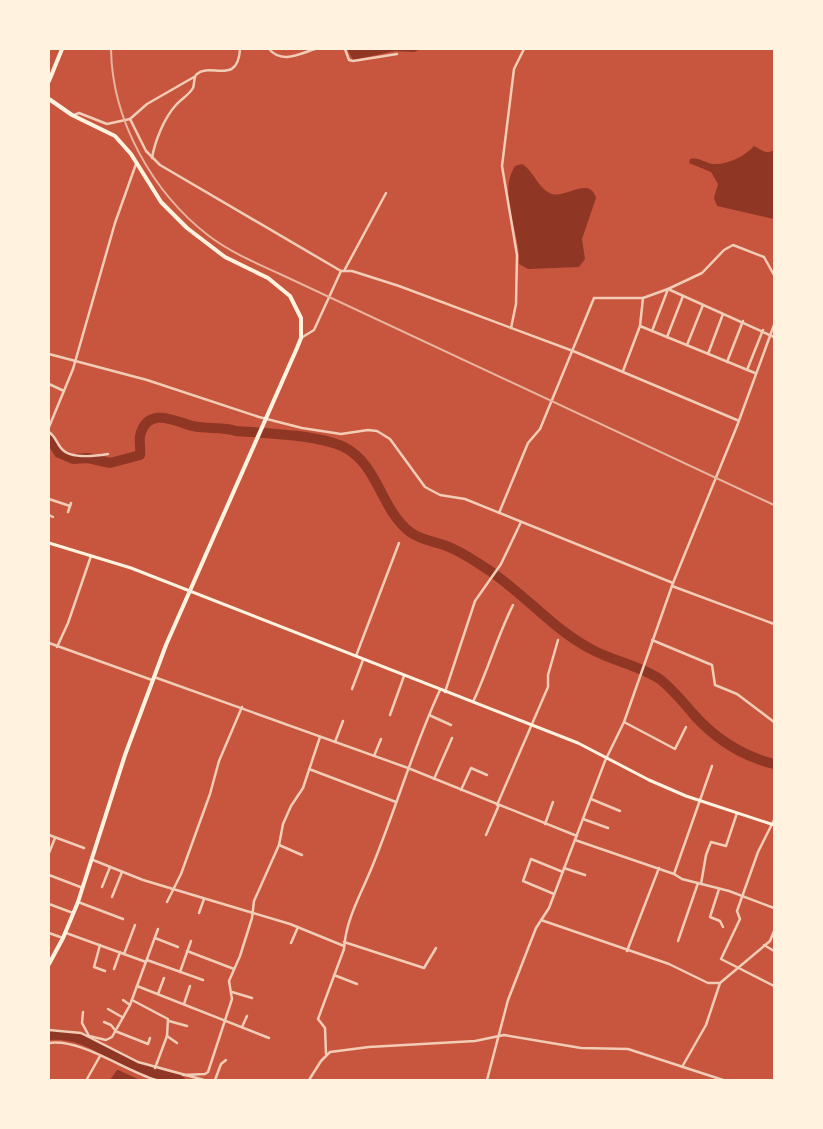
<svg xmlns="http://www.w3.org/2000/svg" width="823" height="1129" font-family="Karla,sans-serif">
  <rect width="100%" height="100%" fill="#c8553d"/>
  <g fill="#8f3625">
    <polygon points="347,49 421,49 414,52 395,51 353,60"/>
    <path d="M754,146C762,150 766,155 774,150V219L717,206L714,198L718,184L711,172L689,163L690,159C699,157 705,163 713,164C728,165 745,156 754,146Z"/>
    <path d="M522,164C534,171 538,189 552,194C566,198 590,176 596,198L582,239L585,259L579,267L528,269L519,264C521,233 497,195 515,166Z"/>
    <polygon points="117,1070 118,1070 140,1080 110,1080"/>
  </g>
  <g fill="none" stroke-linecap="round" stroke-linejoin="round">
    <g stroke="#8f3625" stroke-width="10">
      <path d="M49,437L59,453L73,459L88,458L110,463L140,455C141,449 139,442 140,436C147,407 173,420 189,425C204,430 221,426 236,431C265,433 318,435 344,447C379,465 380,509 410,532C421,540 432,541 444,545C458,550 472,559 484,567C521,590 550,627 589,648C611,661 640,665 661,680C674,691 684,703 695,716C717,740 742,756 774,764"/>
      <path d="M49,1035C80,1032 102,1050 128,1063C144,1071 162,1076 180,1080"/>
    </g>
    <g stroke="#f1ccb7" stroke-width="2.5">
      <path d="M269,49C282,64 299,54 315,49"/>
      <polyline points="345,49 349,60 353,61 397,54"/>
      <polyline points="74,115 79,113 107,124 130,119 146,151 160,165 341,271"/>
      <polyline points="130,119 147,104 194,77"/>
      <path d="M152,158C155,141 164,118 176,105C181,99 189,95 193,88C195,83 193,77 197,74C210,62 238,86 240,49"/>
      <polyline points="344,271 386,193"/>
      <polyline points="668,289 774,337"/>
      <polyline points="640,326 643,298"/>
      <polyline points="511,328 516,304 517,255 502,166 514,69 524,49"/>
      <polyline points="652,331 668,289"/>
      <polyline points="667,337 683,296"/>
      <polyline points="301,338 314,330 341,271 352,271 399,286 573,351 737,420"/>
      <polyline points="687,345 703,305"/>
      <polyline points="49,354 147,380 259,417 302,428 341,434 368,430 377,431 390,439 425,487 440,495 465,499 673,583"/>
      <polyline points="708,354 723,314"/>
      <polyline points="727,362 743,321"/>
      <polyline points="747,370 763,330"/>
      <polyline points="623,371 640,326 755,373"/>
      <polyline points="49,384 64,391"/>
      <polyline points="49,427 73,369 115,223 136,164"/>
      <path d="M49,432C56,437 56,442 61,448C70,460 96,456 108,454"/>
      <polyline points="49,499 70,506"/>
      <polyline points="68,512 71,503"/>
      <polyline points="499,513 528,443 540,429 594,298 643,298 668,289 702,273 724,250 733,245 764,257 774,275"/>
      <polyline points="49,515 53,517"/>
      <polyline points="672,586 774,624"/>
      <polyline points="652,640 712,665 715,685 737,694 774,722"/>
      <polyline points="49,643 152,680"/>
      <polyline points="57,647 68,623 91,556"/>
      <polyline points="356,656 399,543"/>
      <polyline points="154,677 408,768 577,836"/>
      <polyline points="352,689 363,660"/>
      <polyline points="445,692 475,601 501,564 521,522"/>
      <path d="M473,702C488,670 497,637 513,605"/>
      <polyline points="390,715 404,676"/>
      <polyline points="429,715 451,725"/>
      <polyline points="624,722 675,749 686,727"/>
      <polyline points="335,742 343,721"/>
      <polyline points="374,756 381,739"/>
      <polyline points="309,769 396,802"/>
      <polyline points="434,779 452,738"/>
      <polyline points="461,790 471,768 487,775"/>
      <polyline points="591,799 620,811"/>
      <polyline points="497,805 548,687 548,675 558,640"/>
      <polyline points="583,819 608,828"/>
      <polyline points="774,820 758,852 737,911 740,919 721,959 774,986"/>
      <polyline points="545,824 553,802"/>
      <polyline points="49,835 84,848"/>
      <polyline points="486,835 499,805"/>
      <polyline points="575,840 674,874 682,879 729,891 774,908"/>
      <polyline points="279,845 302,855"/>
      <polyline points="49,853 55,838"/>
      <polyline points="93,860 143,880 290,924 344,946"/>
      <polyline points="564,868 585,875"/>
      <polyline points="674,874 712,766"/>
      <polyline points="49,875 83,888"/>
      <polyline points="701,884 706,855 711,842 726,846 737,813"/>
      <polyline points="102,887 110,867"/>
      <polyline points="719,889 710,917 720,921 723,927"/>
      <polyline points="554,894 523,881 531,859 563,872"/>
      <polyline points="112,897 122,872"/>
      <polyline points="78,902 123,919"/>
      <polyline points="167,902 181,874 210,794 219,761 242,707"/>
      <polyline points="49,904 73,913"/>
      <polyline points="199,913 204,899"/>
      <polyline points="541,920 669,964 708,983 720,983"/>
      <polyline points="49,933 63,938"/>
      <polyline points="66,933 146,962"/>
      <polyline points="155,938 178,947"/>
      <polyline points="678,941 698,883"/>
      <polyline points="344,942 424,968 436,948"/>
      <polyline points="291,943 298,927"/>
      <polyline points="100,945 94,967 105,971"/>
      <polyline points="764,945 774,951"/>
      <polyline points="187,951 234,969"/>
      <polyline points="627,951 659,868"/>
      <polyline points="124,954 135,925"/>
      <polyline points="147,960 203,980"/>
      <polyline points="114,969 120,952"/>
      <polyline points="180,972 191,941"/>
      <polyline points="334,975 357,984"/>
      <polyline points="137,986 269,1038"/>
      <polyline points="232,992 252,998"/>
      <polyline points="158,994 164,978"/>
      <polyline points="123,1000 130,1005"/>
      <polyline points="132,1000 168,1019 167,1036 155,1068"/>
      <polyline points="184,1004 190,986"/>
      <polyline points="108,1009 122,1017"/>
      <polyline points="83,1012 82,1023 89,1036 106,1040 112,1037 130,1005 158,929"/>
      <polyline points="169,1021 187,1026"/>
      <polyline points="104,1022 111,1025 115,1030"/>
      <polyline points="242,1027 247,1016"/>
      <polyline points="49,1030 81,1033 138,1062 204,1080"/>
      <polyline points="115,1031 148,1044 150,1038"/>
      <polyline points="167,1036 177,1043"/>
      <path d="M49,1043C80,1038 125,1071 156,1080"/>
      <path d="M326,1054L325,1028L318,1019L344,949C346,917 363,891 374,862C397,805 414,746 440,690"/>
      <polyline points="682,1067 706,1025 720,983 770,941 774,931"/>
      <polyline points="183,1075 205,1074 208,1072 232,999 229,981 240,956 252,918 254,901 279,845 283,824 291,806 303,788 320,737"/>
      <polyline points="87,1079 100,1056"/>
      <polyline points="215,1080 221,1064 226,1060"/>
      <polyline points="309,1080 321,1061 330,1052 369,1047 475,1041 504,1035 581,1048 628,1049 723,1080"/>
      <polyline points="487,1080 508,1000 536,928 549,908 605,761 624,722 673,583 737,426 774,325"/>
    </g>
    <polyline stroke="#fff3e0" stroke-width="3" points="49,543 131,568 578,743 649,780 686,796 774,825"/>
    <g stroke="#fff3e0" stroke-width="4">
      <polyline points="49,81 62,49"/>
      <polyline points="49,99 72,115 115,136 131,154 161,202 187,228 225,257 268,278 290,296 301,318 301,338 297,348 166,645 125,755 78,902 63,938 49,964"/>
    </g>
    <path stroke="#e9b49f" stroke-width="2" d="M111,49C112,121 153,193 209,236C230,252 256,263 280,274L774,505"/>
  </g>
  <rect width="823" height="1129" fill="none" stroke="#fff3e0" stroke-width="100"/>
</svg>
